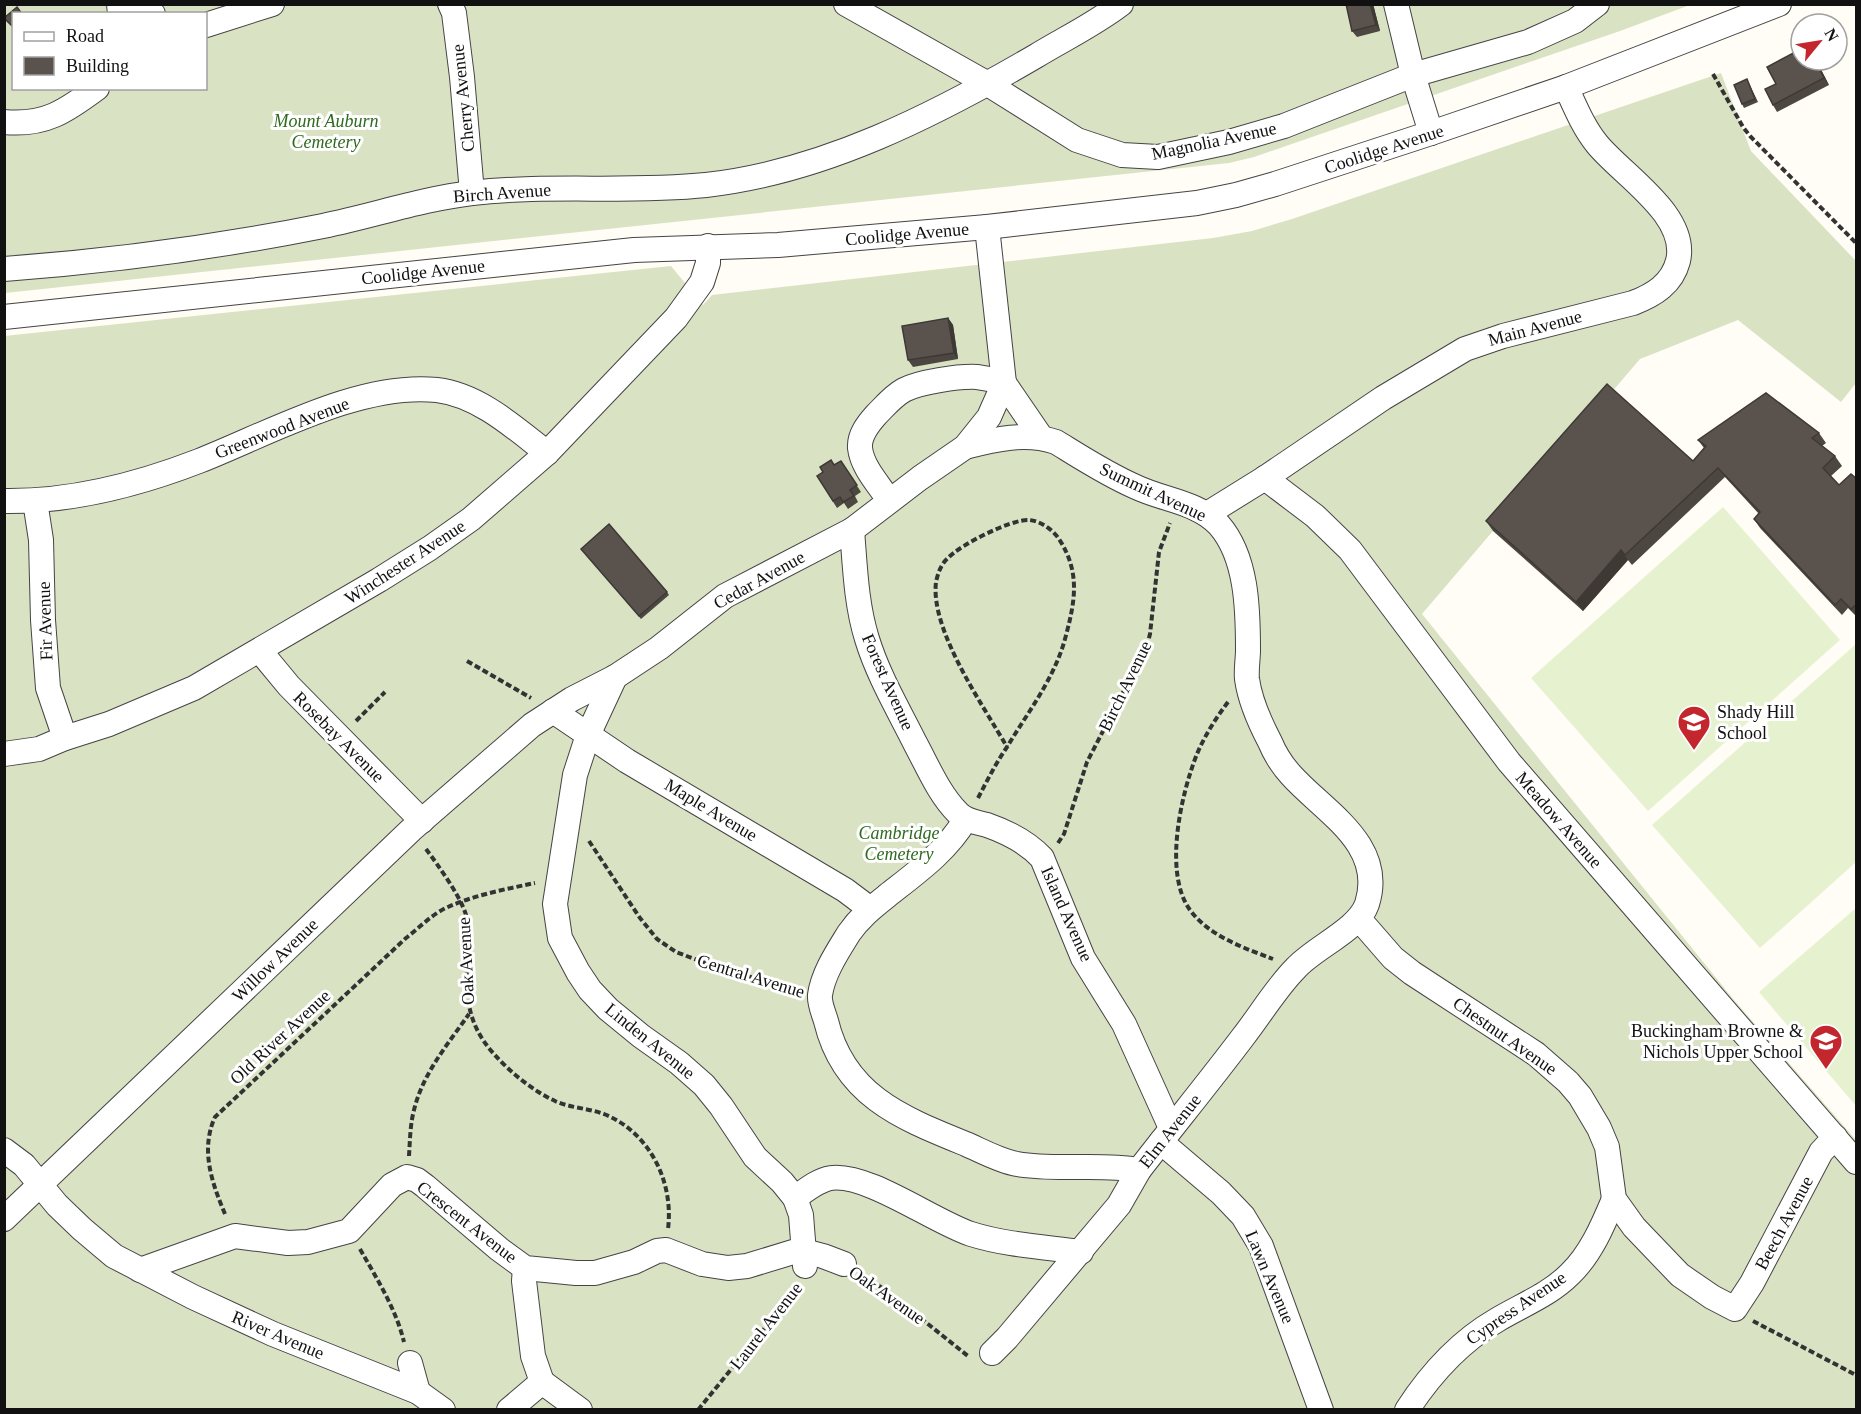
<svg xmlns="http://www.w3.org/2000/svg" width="1861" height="1414" font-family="Georgia,serif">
  <rect width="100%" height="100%" fill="#fffdf5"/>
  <g fill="#d9e3c4" fill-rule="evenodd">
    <path d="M4,5H1690L1620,31L1254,157L1229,163L5,293ZM14,14H206V88H14Z"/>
    <polygon points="1721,73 1751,151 1856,261 1856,383 1841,402 1738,320 1640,359 1422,614 1734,1000 1856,1140 1856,1409 5,1409 4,336 671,266 703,305 712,295 1213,238 1252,231 1292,219"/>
  </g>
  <g fill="#e6f2cf">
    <polygon points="1723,507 1840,640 1648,811 1531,678"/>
    <polygon points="1856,644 1856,862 1760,948 1652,825"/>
    <polygon points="1856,908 1856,1106 1759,992"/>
  </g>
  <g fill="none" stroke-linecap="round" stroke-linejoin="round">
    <defs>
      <g id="minor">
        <polyline points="119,4 120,14"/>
        <polyline points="138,4 153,14"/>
        <polyline points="450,4 454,13 462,77 472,193"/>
        <polyline points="846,4 988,84 1077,140 1122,155 1158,157 1229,142 1284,126 1413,75 1528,42 1575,21 1597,4"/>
        <polyline points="1396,4 1413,75 1431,133"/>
        <polyline points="206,25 272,4"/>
        <path d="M4,122C45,126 66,111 97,88"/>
        <path d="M4,269C112,261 218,247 323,226C373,216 421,199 472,193C549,184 628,193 706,185C823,172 935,115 1036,56C1064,39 1095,24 1121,4"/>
        <polyline points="4,317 634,250 778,245 987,227 1197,203 1236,195 1275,184 1431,133 1566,87 1779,4"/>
        <path d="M965,447C995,439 1026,432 1056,442C1082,458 1108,475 1136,487C1163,500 1198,502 1219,525C1247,557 1248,609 1248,650C1248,659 1246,669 1247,679C1250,701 1260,723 1270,742C1275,754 1282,765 1291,775C1324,812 1386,844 1367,904C1358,930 1315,947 1296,968C1276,988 1261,1014 1243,1037C1209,1082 1173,1126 1139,1170L1119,1205L1007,1338L992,1353"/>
        <polyline points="1265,478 1315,516 1350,550 1509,762 1856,1162"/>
        <path d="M889,500C879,485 862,467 860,448C859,435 868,424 876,415C885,406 893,396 904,390C919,382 959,376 977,377C986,378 995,380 1004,383L1041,437"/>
        <path d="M4,501C72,502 137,485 199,461C270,433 360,382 437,390C479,395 515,428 547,453"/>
        <polyline points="35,501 41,540 43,620 48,688 65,738"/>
        <path d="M1207,514L1265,478L1383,398L1465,349L1503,336L1633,303C1654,295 1672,284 1678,261C1689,215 1622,175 1597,144C1583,127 1575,106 1566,87"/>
        <path d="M852,530C855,566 856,604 867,639C878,675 898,709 915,743C928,767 939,794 958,813C966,822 977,822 987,825C1007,832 1027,842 1042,858L1083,958L1124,1024L1171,1128"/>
        <polyline points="260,651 289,686 422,821"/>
        <path d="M615,677L588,735L575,775L555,904L560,938L578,972L590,990L608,1009L641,1036L679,1063L704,1085L721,1106L755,1157L782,1182L795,1198C806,1190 818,1180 831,1178C868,1173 934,1222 971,1234C1006,1245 1044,1247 1081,1252"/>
        <polyline points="553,711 627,761 845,890 869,908"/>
        <polyline points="4,754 39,749 65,738 109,724 194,688 379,580 430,548 471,519 547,453 676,318 702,282 708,263 708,246"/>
        <path d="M965,820C947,851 916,873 888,895C873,907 860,917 849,933C838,951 823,973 820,995C819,1003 824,1014 826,1021C844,1096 902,1118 966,1144C982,1151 1000,1161 1017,1164C1058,1171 1098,1163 1139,1170"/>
        <polyline points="1359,919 1393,958 1412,973 1536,1054 1568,1082 1580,1096 1599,1128 1607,1147 1614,1199 1634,1227 1680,1275 1712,1297 1735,1309 1752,1283 1821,1152 1835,1137"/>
        <polyline points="1161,1142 1221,1193 1243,1216 1261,1246 1321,1410"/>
        <polyline points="4,1150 24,1165 57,1205 82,1229 114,1256 193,1297 273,1334 418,1392 443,1410"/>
        <polyline points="795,1198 801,1215 805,1266"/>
        <polyline points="4,1219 411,830 532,725 572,699 615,677 659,648 725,596 852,530 920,478 965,447 989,417 1004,383 987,227"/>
        <polyline points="525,1268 524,1281 533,1356 542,1382"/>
        <polyline points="140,1270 235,1236 288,1243 308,1242 349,1231 392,1185 407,1177 417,1180 425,1186 499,1249 525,1268 576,1273 595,1273 634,1262 657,1251 666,1250 702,1264 728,1268 747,1266 793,1252 804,1251 823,1256 844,1264"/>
        <polyline points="410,1363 418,1392"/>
        <polyline points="509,1410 542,1382 580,1410"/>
        <path d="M1407,1410C1431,1373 1459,1342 1497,1320C1522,1305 1549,1295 1570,1274C1591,1254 1603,1225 1614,1199"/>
      </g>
    </defs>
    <use href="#minor" stroke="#444" stroke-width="26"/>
    <g stroke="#333" stroke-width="4" stroke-dasharray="6 3" stroke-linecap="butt">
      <polyline points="1713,74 1743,127 1750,136 1856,243"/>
      <polyline points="467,661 531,698"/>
      <path d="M1228,702C1216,718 1205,735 1197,754C1181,794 1163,873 1190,910C1209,936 1244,948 1273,959"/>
      <polyline points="356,721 385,692"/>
      <path d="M978,798C987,781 996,763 1007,747C1028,712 1054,679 1065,639C1075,602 1081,573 1059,539C1053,530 1041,521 1029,520C1011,519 960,545 948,558C941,564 938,573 936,582C930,630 983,705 1007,747"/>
      <polyline points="589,841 640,918 657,939 676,952 713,966 796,990"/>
      <polyline points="1058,843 1064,834 1087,762 1147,646 1150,634 1159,552 1170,523"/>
      <path d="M426,849C438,865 461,897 466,915C469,926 467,940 467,952C466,993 465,1022 494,1054C510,1072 533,1091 555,1101C570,1108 588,1108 604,1114C649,1132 674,1181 668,1229"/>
      <path d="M409,1156C410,1141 410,1125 414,1110C423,1073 448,1044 469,1014"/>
      <path d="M225,1214C212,1183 200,1150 215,1117L406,938C419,928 432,914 448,907C475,895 506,889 535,883"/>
      <path d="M360,1249C377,1279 396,1309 404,1342"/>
      <polyline points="863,1275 888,1292 968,1356"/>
      <polyline points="1753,1321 1856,1375"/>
      <polyline points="698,1410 798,1287"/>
    </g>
    <use href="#minor" stroke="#fff" stroke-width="24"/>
  </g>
  <g fill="#4d4742">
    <polygon points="1373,4 1380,31 1357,37 1352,31"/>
    <polygon points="1816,60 1829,85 1777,112 1773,105 1776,84"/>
    <polygon points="1747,79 1758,102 1744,108 1742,104"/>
    <polygon points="948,318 953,325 958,359 913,367 908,360"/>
    <polygon points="1819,433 1826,443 1822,446 1835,456 1842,466 1831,476 1839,485 1857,479 1857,617 1848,608 1842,615 1760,528 1754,519 1759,514 1725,477 1632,565 1628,560 1583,611 1493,531 1486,521 1693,461 1704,448 1698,440"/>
    <polygon points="841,461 861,492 855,496 858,502 848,509 844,503 837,508 817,476"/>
    <polygon points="584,552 667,592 669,595 641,619"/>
  </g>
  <g fill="#3f3936">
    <polygon points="1370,4 1373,4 1380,31 1376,25"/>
    <polygon points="1815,60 1816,60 1829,85 1824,78"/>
    <polygon points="948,318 953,325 958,359 954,353"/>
    <polygon points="1621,550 1628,560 1583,611 1576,602"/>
  </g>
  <g fill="#5a524d" stroke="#3f3936" stroke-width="1.5">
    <polygon points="1346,4 1370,4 1376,25 1352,31"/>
    <polygon points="17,7 22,14 14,14 14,28 4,18"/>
    <polygon points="1801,49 1801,60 1815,60 1824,78 1773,105 1765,89 1776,84 1767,67"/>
    <polygon points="1747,79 1755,99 1742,104 1734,85"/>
    <polygon points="948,318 954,353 908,360 902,326"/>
    <polygon points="1607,384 1693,461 1706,446 1698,440 1766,393 1819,433 1812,438 1835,456 1823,468 1839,485 1851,474 1857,479 1857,604 1851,609 1841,599 1835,605 1754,519 1760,512 1718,468 1625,555 1621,550 1576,602 1486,521"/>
    <polygon points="831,460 834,465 841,461 857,485 850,490 854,496 843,502 840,497 833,501 817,476 823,472 820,467"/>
    <polygon points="609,524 667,592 639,616 581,549"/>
  </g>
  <defs>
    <symbol id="school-pin" viewBox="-11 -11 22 30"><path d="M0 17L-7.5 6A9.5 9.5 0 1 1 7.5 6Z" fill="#c4262e" stroke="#fff"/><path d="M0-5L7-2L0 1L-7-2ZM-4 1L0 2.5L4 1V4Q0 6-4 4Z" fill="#fff"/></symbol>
  </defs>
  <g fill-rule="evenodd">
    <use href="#school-pin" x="1675" y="703" width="38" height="52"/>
    <use href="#school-pin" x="1807" y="1022" width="38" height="52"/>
  </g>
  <g text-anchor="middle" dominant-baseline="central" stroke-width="6" stroke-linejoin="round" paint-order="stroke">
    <g font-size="18" fill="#111" stroke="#fff">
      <text transform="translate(463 98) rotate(-96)">Cherry Avenue</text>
      <text transform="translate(1214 141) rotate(-12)">Magnolia Avenue</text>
      <text transform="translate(1384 149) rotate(-18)">Coolidge Avenue</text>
      <text transform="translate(502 193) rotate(-4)">Birch Avenue</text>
      <text transform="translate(907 234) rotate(-5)">Coolidge Avenue</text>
      <text transform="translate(423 272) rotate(-6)">Coolidge Avenue</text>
      <text transform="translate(1535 328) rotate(-15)">Main Avenue</text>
      <text transform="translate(282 428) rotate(-21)">Greenwood Avenue</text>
      <text transform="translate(1153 492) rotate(25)">Summit Avenue</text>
      <text transform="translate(405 562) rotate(-33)">Winchester Avenue</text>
      <text transform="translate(759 580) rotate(-29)">Cedar Avenue</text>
      <text transform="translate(45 621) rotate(-92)">Fir Avenue</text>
      <text transform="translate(888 682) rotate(66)">Forest Avenue</text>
      <text transform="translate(1125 686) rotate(-64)">Birch Avenue</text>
      <text transform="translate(339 737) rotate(45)">Rosebay Avenue</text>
      <text transform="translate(711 810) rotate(31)">Maple Avenue</text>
      <text transform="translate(1559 820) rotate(49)">Meadow Avenue</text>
      <text transform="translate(1067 914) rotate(66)">Island Avenue</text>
      <text transform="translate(275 960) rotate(-44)">Willow Avenue</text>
      <text transform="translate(466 961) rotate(-93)">Oak Avenue</text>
      <text transform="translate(751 976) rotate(17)">Central Avenue</text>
      <text transform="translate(1505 1036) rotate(35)">Chestnut Avenue</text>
      <text transform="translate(280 1037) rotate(-43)">Old River Avenue</text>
      <text transform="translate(650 1041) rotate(39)">Linden Avenue</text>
      <text transform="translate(1170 1131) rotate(-52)">Elm Avenue</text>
      <text transform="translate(467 1222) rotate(38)">Crescent Avenue</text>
      <text transform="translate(1784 1223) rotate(-62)">Beech Avenue</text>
      <text transform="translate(1270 1277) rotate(67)">Lawn Avenue</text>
      <text transform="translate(887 1295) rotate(35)">Oak Avenue</text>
      <text transform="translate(1516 1308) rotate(-34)">Cypress Avenue</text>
      <text transform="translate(766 1326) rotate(-52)">Laurel Avenue</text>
      <text transform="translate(278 1335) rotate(23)">River Avenue</text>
    </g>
    <g font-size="18" font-style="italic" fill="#2f6b1f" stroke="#fff">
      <text x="326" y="121">Mount Auburn<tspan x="326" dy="21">Cemetery</tspan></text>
      <text x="899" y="833">Cambridge<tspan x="899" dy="21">Cemetery</tspan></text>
    </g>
    <g font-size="18" fill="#111" stroke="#fff" text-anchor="start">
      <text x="1717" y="712">Shady Hill<tspan x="1717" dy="21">School</tspan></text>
      <text x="1803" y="1031" text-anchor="end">Buckingham Browne &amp;<tspan x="1803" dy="21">Nichols Upper School</tspan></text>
    </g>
  </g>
  <rect width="1861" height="1414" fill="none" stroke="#111111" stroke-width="12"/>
  <rect x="12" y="12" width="195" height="78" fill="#ffffff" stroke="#a0a0a0" stroke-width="1.5"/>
  <rect x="24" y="32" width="30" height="9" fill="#ffffff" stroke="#a0a0a0" stroke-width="1.5"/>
  <text x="66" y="42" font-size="18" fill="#111111">Road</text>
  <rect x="24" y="57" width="30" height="18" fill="#5a524d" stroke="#a0a0a0" stroke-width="1.5"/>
  <text x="66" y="72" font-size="18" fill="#111111">Building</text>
  <g transform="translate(1819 42) rotate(60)"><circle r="28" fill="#ffffff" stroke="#a0a0a0" stroke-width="1.5"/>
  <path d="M0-4.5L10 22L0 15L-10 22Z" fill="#c4262e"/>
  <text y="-9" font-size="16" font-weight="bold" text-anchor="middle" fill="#111111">N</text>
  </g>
</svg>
